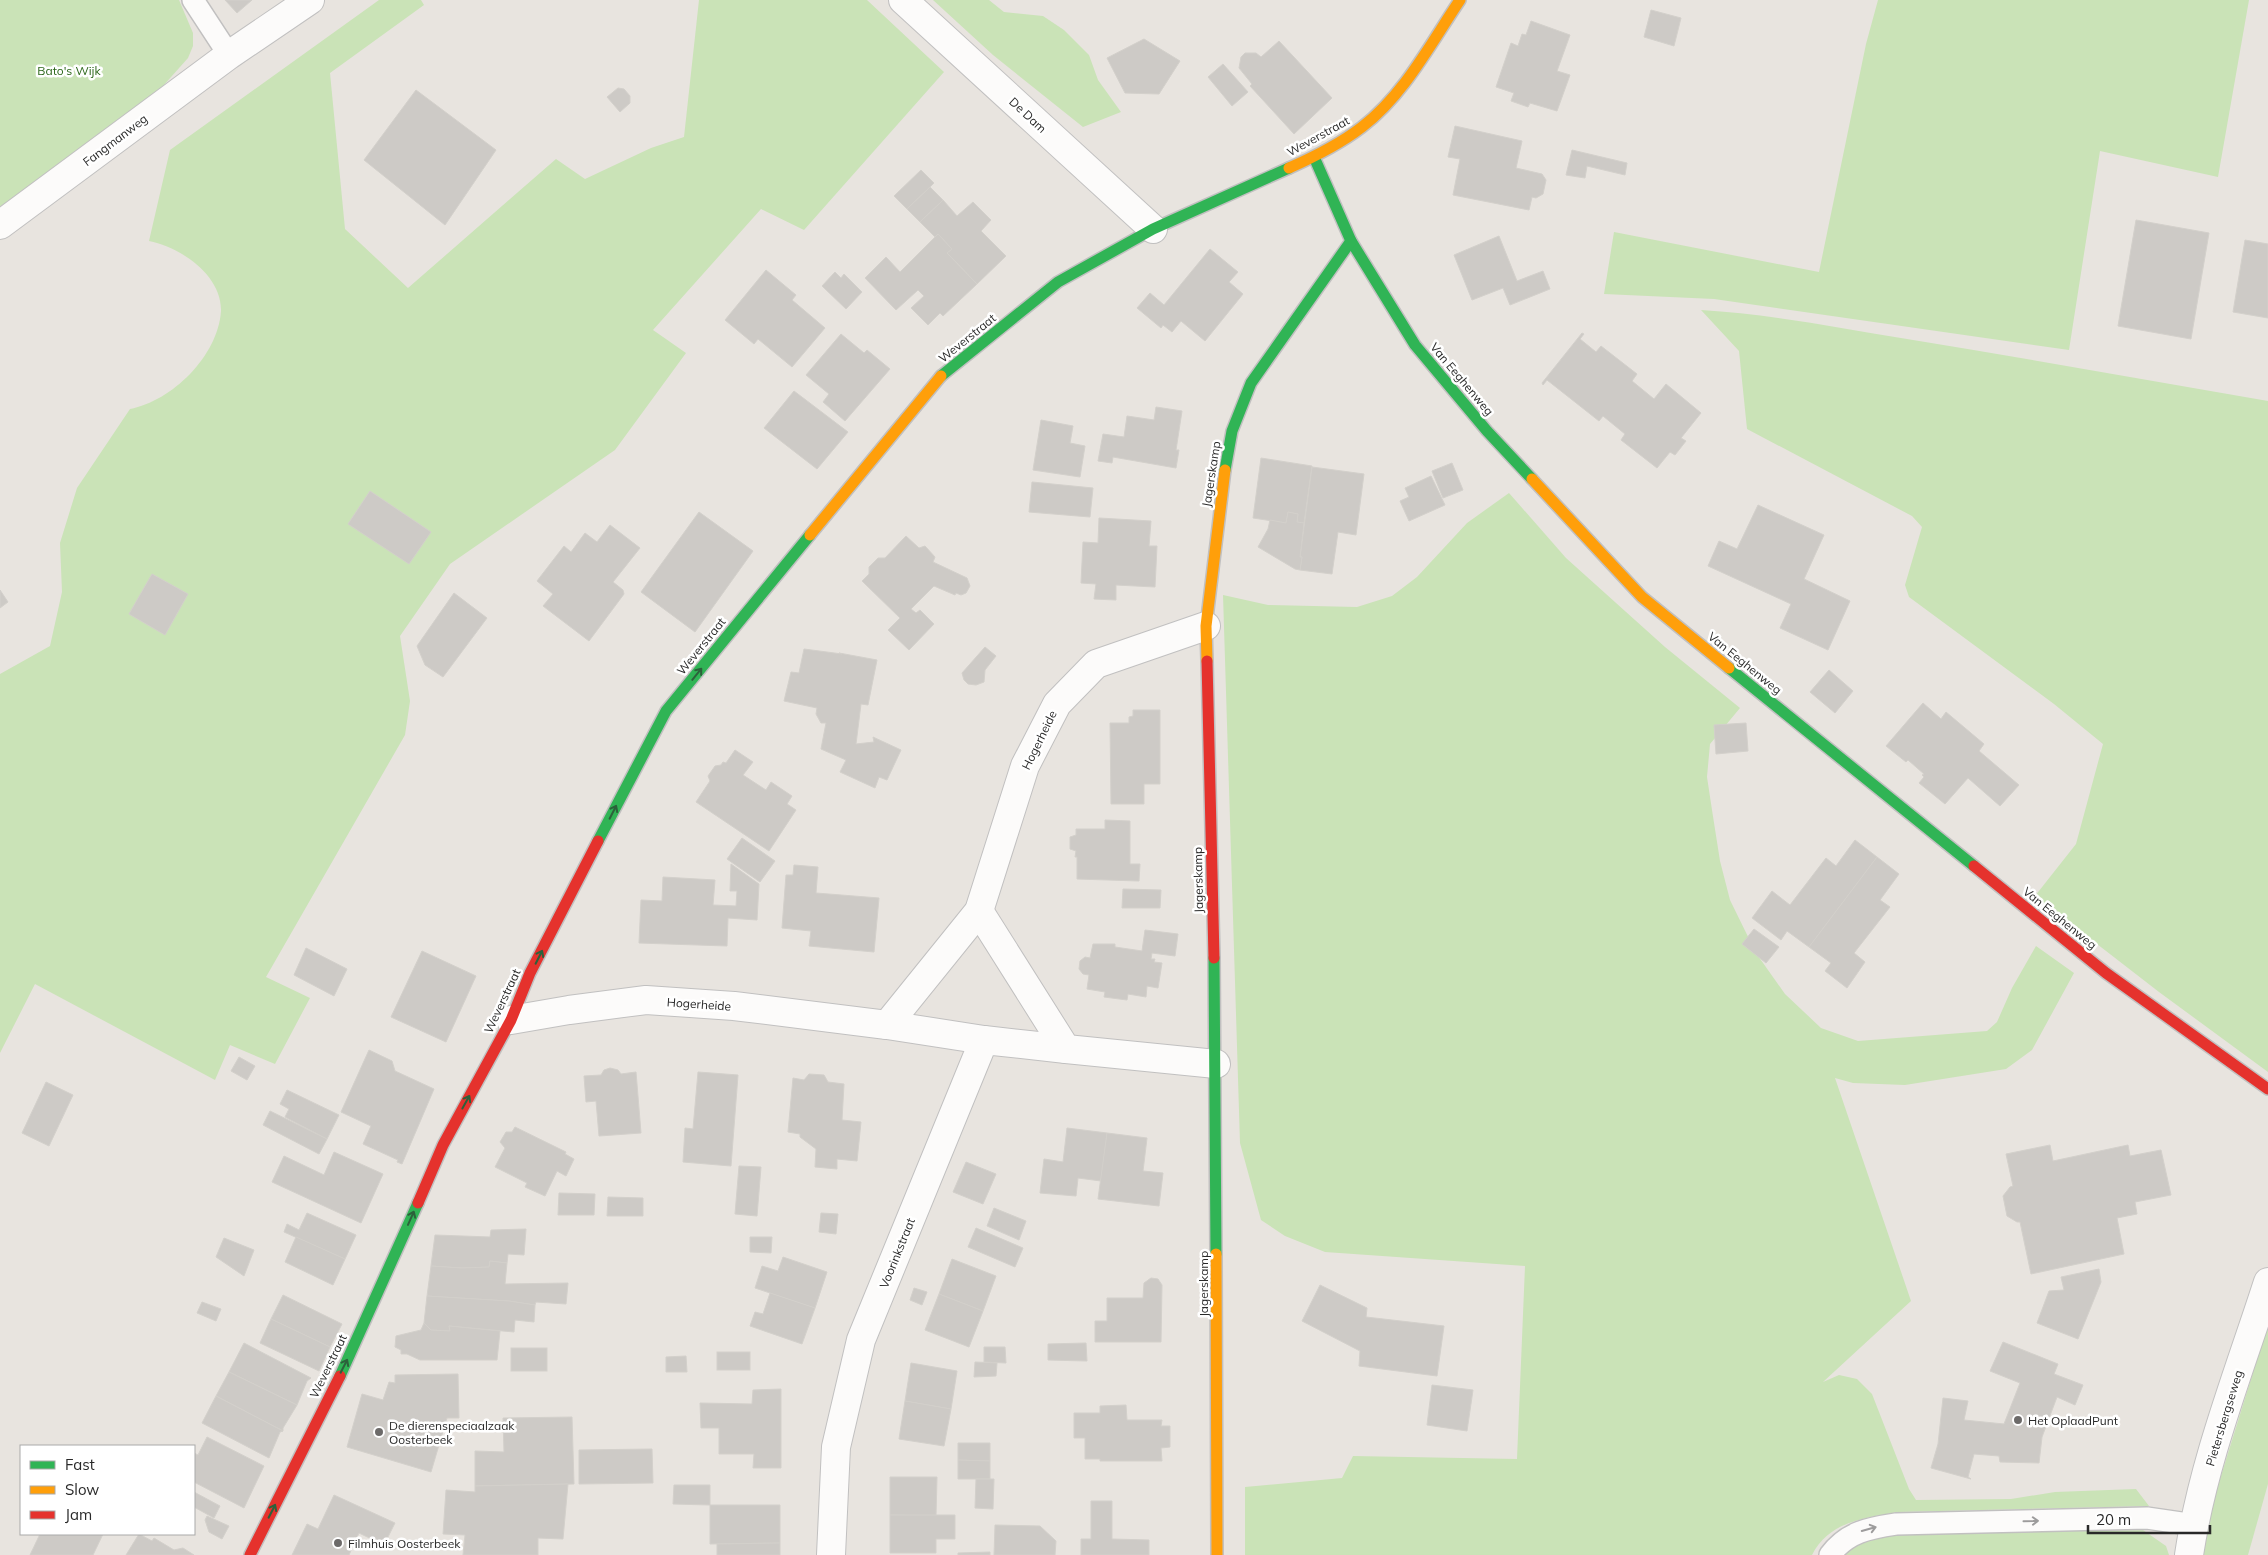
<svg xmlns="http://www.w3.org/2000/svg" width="2268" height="1555" font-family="Mulish,sans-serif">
  <rect width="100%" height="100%" fill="#e8e4df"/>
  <g fill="#cae3b7">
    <polygon points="0,0 179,0 193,33 193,46 188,58 163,86 0,207"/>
    <path d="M379,0H421L424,5L330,73L345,229L408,288L556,159L585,179L651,148L684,137L699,0H867L944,72L804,230L761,209L653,330L686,353L615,450L450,564L400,636L410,701L405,735L266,977L310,998L275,1064L230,1045L215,1080L35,984L0,1053V674L50,646L62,592L60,543L77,488L130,409C172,401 218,356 221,311C222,275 180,247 149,241L170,150Z"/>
    <polygon points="933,0 989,0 1004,12 1043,16 1064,30 1089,55 1098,80 1121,112 1083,127 993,55"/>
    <polygon points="1878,0 2249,0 2218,177 2100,151 2069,350 1714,299 1604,294 1614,232 1819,272 1866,44"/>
    <path d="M1701,310C1770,314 1839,328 1907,339C2028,359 2148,380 2268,401V1072L2159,992L2035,896L2076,844L2103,744L2054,704L1909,597L1905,585L1922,527L1912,516L1747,429L1739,351Z"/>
    <path d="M1509,493L1566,558L1665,647L1740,708L1710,744L1707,777L1712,810L1720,861L1730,900L1756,953L1785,994L1821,1028L1858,1041L1987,1031L1997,1022L2012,988L2036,946L2074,973L2032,1050L2006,1069L1905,1085L1853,1083L1835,1078L1911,1301L1823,1382L1839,1375L1857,1379L1872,1394L1909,1489L1916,1500L2011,1499L2055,1492L2136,1489L2149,1506L1899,1512C1865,1518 1829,1521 1812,1555H1245V1487L1342,1478L1353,1456L1517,1459L1525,1266L1325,1252L1285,1236L1261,1220L1240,1143L1223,595L1268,605L1357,607L1392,596L1417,577L1467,523Z"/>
    <polygon points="2268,1324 2268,1484 2248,1555 2201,1555 2216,1492"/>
    <path d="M2143,1530L2166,1546L2169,1555H1844C1858,1540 1884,1538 1903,1533Z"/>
  </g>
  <g fill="#cdcac6" stroke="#d3d0cb">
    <polygon points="225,0 252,0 237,13"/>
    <polygon points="1651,10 1681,18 1674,46 1644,37"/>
    <polygon points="1531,21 1570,35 1557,71 1570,75 1557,111 1530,103 1528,107 1511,101 1514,93 1496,87 1511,43 1518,46 1522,34 1526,35"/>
    <polygon points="1144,39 1180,61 1159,94 1125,93 1107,58"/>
    <polygon points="1279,41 1332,98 1294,134 1250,86 1252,84 1239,68 1241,57 1245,53 1256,53 1261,57"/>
    <polygon points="1223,64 1248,92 1232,106 1208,77"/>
    <polygon points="618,88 624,89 630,96 630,103 620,112 607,97"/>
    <polygon points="416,90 496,150 445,225 364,160"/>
    <polygon points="1455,126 1522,141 1516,168 1542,174 1546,180 1543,194 1536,198 1532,197 1529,210 1453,195 1460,159 1448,157"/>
    <polygon points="1572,150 1627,163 1625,175 1587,166 1585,178 1566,175"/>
    <polygon points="921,170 934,183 907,209 894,196"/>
    <polygon points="930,187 943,200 920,222 907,209"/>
    <polygon points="943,200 957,216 973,202 991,220 981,231 1006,256 977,284 947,253 952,249 938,234 935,237 920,222"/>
    <polygon points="2136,220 2209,233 2191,339 2118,326"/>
    <polygon points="938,234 952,249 947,253 977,284 943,316 940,313 928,325 911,308 924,296 918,290 896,310 865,278 886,257 900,272"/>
    <polygon points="1499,236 1517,281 1543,271 1550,289 1510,305 1503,288 1472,300 1454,255"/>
    <polygon points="2245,240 2268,244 2268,318 2233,312"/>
    <polygon points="1210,249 1238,272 1229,282 1243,294 1205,341 1181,321 1172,332 1163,325 1161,328 1137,308 1150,293 1164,305"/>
    <polygon points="766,270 796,295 792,300 825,328 792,367 758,339 754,344 725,320"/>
    <polygon points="835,272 841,278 844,274 862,292 846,309 822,286"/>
    <polygon points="1582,333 1584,334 1580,339 1596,352 1601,346 1637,374 1632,381 1654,399 1666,384 1701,413 1681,438 1686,441 1675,455 1670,452 1657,468 1621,440 1625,434 1603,416 1599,421 1547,380 1543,385 1542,383"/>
    <polygon points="841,334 864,353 867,350 890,369 845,421 823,402 829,394 806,375"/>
    <polygon points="794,391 848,432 817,469 764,428"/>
    <polygon points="1156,407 1182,411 1176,450 1179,450 1176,468 1113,457 1112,463 1098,461 1103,434 1124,437 1127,416 1154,420"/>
    <polygon points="1041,420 1073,426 1070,443 1085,446 1080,477 1033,470"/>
    <polygon points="1261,458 1312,466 1304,523 1297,522 1298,514 1288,512 1286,523 1253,518"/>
    <polygon points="1452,463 1463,490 1443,498 1432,471"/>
    <polygon points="1312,467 1364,474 1356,535 1338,532 1332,574 1300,570 1302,557 1300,557"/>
    <polygon points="1431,476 1445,505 1409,521 1400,501 1409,497 1405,488"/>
    <polygon points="1032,482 1093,488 1090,517 1029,512"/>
    <polygon points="370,491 431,532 409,564 348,524"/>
    <polygon points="1758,505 1824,535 1804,579 1850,601 1828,650 1780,628 1791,604 1708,566 1719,541 1737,549"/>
    <polygon points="699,512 753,551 695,632 641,592"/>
    <polygon points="1288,512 1298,514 1297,522 1304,523 1300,557 1302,557 1300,570 1295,569 1258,547 1268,529 1270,520 1286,523"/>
    <polygon points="1099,518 1151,521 1149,546 1157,546 1155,587 1116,585 1116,600 1094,599 1096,584 1081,583 1083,542 1098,543"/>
    <polygon points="610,525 640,548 613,582 623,590 624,594 589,641 543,606 553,594 537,581 564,546 571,552 585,533 597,542"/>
    <polygon points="906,536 919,548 925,546 935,557 933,562 967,578 970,586 966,593 961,595 956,593 955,595 934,586 911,609 916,613 920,610 934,624 909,650 888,630 900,618 862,581 869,574 869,567 878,558 885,558"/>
    <polygon points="152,574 188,594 165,635 129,614"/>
    <polygon points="0,590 8,602 0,608"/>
    <polygon points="454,593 487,618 443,677 425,665 417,646"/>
    <polygon points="985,647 996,656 985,670 984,682 976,685 968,684 964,680 962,673"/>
    <polygon points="804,649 842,654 839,653 877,660 868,705 861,704 856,744 874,742 873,737 901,750 887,780 879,777 875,788 840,772 846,760 821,749 826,723 821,723 816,714 817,708 784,701 791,672 799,673"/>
    <polygon points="1829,670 1853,691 1835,713 1810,692"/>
    <polygon points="1923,703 1941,719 1946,712 1984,744 1979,751 2019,785 2000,806 1968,778 1945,804 1919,783 1924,777 1922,775 1924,774 1908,760 1906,762 1886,746"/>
    <polygon points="1133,710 1160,710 1160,784 1144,784 1144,804 1111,804 1110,723 1129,723 1129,717 1133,716"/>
    <polygon points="1746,723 1748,751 1716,754 1714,725"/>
    <polygon points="735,750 753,762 743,775 766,790 771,782 792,796 787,804 796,810 769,851 696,802 710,781 708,776 715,766 721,765 723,762 726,763"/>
    <polygon points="1105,820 1130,821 1130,864 1140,864 1139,881 1077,879 1077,857 1075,857 1076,851 1070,849 1070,837 1076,835 1076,829 1105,829"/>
    <polygon points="742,838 775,861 760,882 727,859"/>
    <polygon points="1855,840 1877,857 1809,947 1787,931 1781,940 1752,918 1772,891 1790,905 1826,858 1836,866"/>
    <polygon points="1877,857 1899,874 1880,900 1890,907 1854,953 1865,962 1847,988 1825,971 1831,963 1809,947"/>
    <polygon points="731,864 759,884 757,920 728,918 727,946 639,943 641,900 662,901 663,877 715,880 713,905 736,906 737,891 730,891"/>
    <polygon points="794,865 818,867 816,893 879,898 874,952 809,946 811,931 782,928 786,875 793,875"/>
    <polygon points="1123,889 1161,890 1160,908 1122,908"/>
    <polygon points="1754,929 1779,947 1766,963 1742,944"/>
    <polygon points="1145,930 1178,934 1175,956 1152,953 1151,959 1155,959 1154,962 1162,963 1158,988 1147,986 1146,997 1128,994 1127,1000 1104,997 1105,992 1087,989 1089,975 1083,974 1079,969 1080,961 1085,957 1090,958 1093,944 1115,944 1115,947 1142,951"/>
    <polygon points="306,948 347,969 334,996 294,975"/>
    <polygon points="422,951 476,976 446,1042 391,1017"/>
    <polygon points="369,1050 392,1061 395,1071 434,1089 402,1164 397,1162 398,1160 363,1144 371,1126 341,1112"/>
    <polygon points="239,1057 255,1066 247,1080 231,1071"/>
    <polygon points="610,1068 618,1070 621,1074 636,1072 641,1133 599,1136 596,1101 586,1102 584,1076 601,1075 604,1070"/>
    <polygon points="698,1072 738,1075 731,1166 683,1162 685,1128 693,1129"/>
    <polygon points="809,1074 824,1075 828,1082 844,1084 842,1120 861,1122 857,1161 837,1159 837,1169 815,1167 816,1149 800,1137 800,1134 788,1132 793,1078 804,1080"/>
    <polygon points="46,1082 73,1095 49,1146 22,1133"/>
    <polygon points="287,1090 339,1115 327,1139 285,1117 289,1109 280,1104"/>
    <polygon points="270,1111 327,1139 319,1154 263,1125"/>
    <polygon points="515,1127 566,1152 565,1154 574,1159 566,1176 557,1171 545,1196 525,1187 527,1183 495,1167 505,1148 500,1142 506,1132 512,1132"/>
    <polygon points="1067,1128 1107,1133 1101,1181 1078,1178 1076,1196 1040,1193 1044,1159 1063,1162"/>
    <polygon points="1107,1133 1147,1138 1143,1171 1163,1173 1159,1206 1098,1199"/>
    <polygon points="2050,1145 2053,1161 2128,1145 2130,1156 2161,1150 2171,1195 2135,1202 2137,1214 2117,1218 2124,1254 2031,1274 2020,1222 2017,1222 2007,1216 2003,1196 2010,1187 2013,1186 2006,1154"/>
    <polygon points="334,1152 383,1174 361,1223 272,1182 284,1156 324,1175"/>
    <polygon points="966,1162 996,1174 983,1204 953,1192"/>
    <polygon points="739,1166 761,1167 757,1216 735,1214"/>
    <polygon points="559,1193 595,1194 594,1215 558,1215"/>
    <polygon points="608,1197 643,1198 643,1216 607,1216"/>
    <polygon points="994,1208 1026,1221 1019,1240 987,1226"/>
    <polygon points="307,1213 356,1235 345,1259 284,1232 287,1224 299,1230"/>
    <polygon points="821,1213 838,1214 836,1234 819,1232"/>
    <polygon points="976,1228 1023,1248 1015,1267 968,1247"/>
    <polygon points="526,1229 524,1255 508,1254 507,1263 490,1261 489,1267 462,1268 431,1266 435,1235 490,1237 491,1230"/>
    <polygon points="296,1237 345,1259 333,1285 285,1262"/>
    <polygon points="750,1237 772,1237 771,1253 750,1252"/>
    <polygon points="224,1238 254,1250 244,1276 216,1257"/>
    <polygon points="783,1257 827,1272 815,1308 755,1288 762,1266 778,1271"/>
    <polygon points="952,1259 996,1276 983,1311 939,1294"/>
    <polygon points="490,1261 507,1263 505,1284 568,1283 566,1304 536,1302 535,1305 509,1301 427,1296 431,1266 462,1268 489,1267"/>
    <polygon points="2099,1269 2101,1282 2078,1339 2037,1323 2049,1291 2064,1290 2061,1277"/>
    <polygon points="1151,1278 1158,1279 1162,1285 1161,1342 1095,1342 1095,1321 1107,1321 1107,1298 1143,1298 1144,1283"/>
    <polygon points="1320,1285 1367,1308 1366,1317 1444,1326 1437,1376 1359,1366 1360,1351 1302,1321"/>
    <polygon points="914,1288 927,1292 922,1305 910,1300"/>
    <polygon points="770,1293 815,1308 802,1344 750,1326 755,1312 763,1314"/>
    <polygon points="939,1294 983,1311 969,1347 925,1330"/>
    <polygon points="283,1295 342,1324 330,1347 271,1319"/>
    <polygon points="427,1296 509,1301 535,1305 534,1322 515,1320 514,1332 449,1326 450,1331 431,1330 424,1323"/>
    <polygon points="202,1302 221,1309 216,1321 197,1313"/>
    <polygon points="271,1319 330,1347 319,1371 260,1343"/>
    <polygon points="424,1323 431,1330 450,1331 449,1326 500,1331 497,1360 420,1360 407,1354 401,1354 401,1350 395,1347 396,1336 421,1330"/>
    <polygon points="2003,1342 2058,1364 2054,1374 2083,1385 2075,1405 2057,1397 2042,1437 2039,1463 2000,1462 1999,1456 1974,1454 1968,1477 1971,1479 1931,1468 1938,1444 1943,1398 1968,1401 1964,1420 2004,1424 2020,1383 1990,1371"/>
    <polygon points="244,1343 311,1378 307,1381 297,1405 229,1372"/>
    <polygon points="1086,1343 1087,1361 1048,1360 1048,1344"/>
    <polygon points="984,1347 1005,1347 1006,1363 984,1362"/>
    <rect x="511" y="1348" width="36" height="23"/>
    <rect x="717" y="1352" width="33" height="18"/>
    <polygon points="686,1356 687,1372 666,1372 666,1357"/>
    <polygon points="975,1362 997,1363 996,1376 974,1377"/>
    <polygon points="911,1363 957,1371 951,1409 905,1401"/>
    <polygon points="229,1372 297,1405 283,1428 283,1431 216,1396"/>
    <polygon points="458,1374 459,1418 447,1418 431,1472 347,1447 362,1394 383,1400 389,1382 395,1383 395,1375"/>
    <polygon points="1432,1385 1473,1390 1467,1431 1427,1425"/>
    <polygon points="781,1389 781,1468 753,1468 754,1454 719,1454 719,1428 701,1428 700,1403 752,1404 753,1390"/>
    <polygon points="216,1396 283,1431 280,1432 269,1458 202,1423"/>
    <polygon points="905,1401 951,1409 944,1446 899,1439"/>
    <polygon points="1126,1405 1127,1420 1162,1420 1161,1426 1170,1426 1170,1447 1161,1448 1162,1461 1100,1461 1100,1459 1085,1459 1085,1438 1074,1438 1074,1413 1100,1413 1100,1406"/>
    <polygon points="572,1417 574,1484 475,1486 475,1451 504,1452 503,1418"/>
    <polygon points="207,1437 264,1466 244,1508 194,1482 194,1453 198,1455"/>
    <polygon points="958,1443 990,1443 990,1461 958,1460"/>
    <polygon points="652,1449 653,1483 579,1484 579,1450"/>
    <polygon points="958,1460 990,1461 990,1479 958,1479"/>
    <polygon points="890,1477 937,1477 936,1516 890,1515"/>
    <polygon points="976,1479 994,1479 993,1509 975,1508"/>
    <polygon points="568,1484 563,1539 538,1538 538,1555 463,1555 465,1535 443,1534 446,1490 475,1492 475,1486"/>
    <polygon points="674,1485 710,1485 710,1505 673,1504"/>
    <polygon points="194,1492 220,1506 214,1518 194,1507"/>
    <polygon points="334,1495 395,1523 384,1545 359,1533 349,1555 292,1555 307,1524 318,1529"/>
    <polygon points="1091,1501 1112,1501 1112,1539 1149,1540 1149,1555 1081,1555 1081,1539 1091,1539"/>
    <polygon points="710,1505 780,1505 780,1543 710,1544"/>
    <polygon points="890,1515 955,1515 955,1539 936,1539 936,1553 890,1553"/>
    <polygon points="207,1516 229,1526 222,1539 209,1532 205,1520"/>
    <polygon points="995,1525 1040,1526 1056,1541 1055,1555 994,1555"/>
    <polygon points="40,1534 103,1534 93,1555 30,1555"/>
    <polygon points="139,1534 152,1541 154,1538 174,1550 183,1548 194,1555 126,1555"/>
    <polygon points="780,1543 780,1555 717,1555 717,1544"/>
    <polygon points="990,1552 990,1555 958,1555 958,1553"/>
  </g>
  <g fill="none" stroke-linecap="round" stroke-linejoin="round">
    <defs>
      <g id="lane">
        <polyline points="193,0 229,55"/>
        <path d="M1830,1555C1847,1532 1869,1528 1896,1524L2147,1518L2195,1525"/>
      </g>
      <g id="street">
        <polyline points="903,0 1153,229"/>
        <polyline points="0,225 229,55 310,0"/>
        <polyline points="979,911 1066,1049 1216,1064"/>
        <polyline points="511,1020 569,1010 646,1000 734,1006 887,1025 979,911 1025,766 1057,704 1096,664 1206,626"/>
        <polyline points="887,1025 984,1040"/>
        <polyline points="831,1555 836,1447 861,1340 984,1040 1066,1049"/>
        <path d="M2189,1555C2203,1462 2239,1372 2268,1282"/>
      </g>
      <g id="fast">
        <polyline points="1314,157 1351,241 1415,345 1487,431 1532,479"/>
        <polyline points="941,376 1058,282 1153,229 1289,168"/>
        <polyline points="1225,470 1232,431 1251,383 1351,241"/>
        <polyline points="1729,668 1974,866"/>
        <polyline points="598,841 666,711 810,535"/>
        <polyline points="1214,958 1216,1254"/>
        <polyline points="340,1376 418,1203"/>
      </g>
      <g id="slow">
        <path d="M1289,168C1314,157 1340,144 1362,127C1404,95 1431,43 1460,0"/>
        <polyline points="1532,479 1642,597 1729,668"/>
        <polyline points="810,535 941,376"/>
        <polyline points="1207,661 1206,626 1225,470"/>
        <polyline points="1216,1254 1217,1555"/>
      </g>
      <g id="jam">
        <polyline points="1207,661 1214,958"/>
        <polyline points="1974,866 2106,973 2268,1089"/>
        <polyline points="418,1203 443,1145 511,1020 530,973 598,841"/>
        <polyline points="250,1555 340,1376"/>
      </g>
    </defs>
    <use href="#lane" stroke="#c1c0c0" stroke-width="24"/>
    <use href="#street" stroke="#c1c0c0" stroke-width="30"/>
    <use href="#fast" stroke="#c1c0c0" stroke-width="14"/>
    <use href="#slow" stroke="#c1c0c0" stroke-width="14"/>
    <use href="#jam" stroke="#c1c0c0" stroke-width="14"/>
    <use href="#lane" stroke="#fcfbfa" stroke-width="21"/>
    <use href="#street" stroke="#fcfbfa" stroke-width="28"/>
    <use href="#fast" stroke="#30b455" stroke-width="11"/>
    <use href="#slow" stroke="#ff9f0a" stroke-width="11"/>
    <use href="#jam" stroke="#e5322d" stroke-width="11"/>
  </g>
  <defs><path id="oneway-shaft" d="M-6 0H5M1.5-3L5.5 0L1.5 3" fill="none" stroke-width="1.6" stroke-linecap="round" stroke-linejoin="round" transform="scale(1.25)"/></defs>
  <g stroke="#2c613b">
    <use href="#oneway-shaft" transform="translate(697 674) rotate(-51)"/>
    <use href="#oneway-shaft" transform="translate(613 812) rotate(-63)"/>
    <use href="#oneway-shaft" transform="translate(539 957) rotate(-63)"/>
    <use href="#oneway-shaft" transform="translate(466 1102) rotate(-61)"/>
    <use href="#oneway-shaft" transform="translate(411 1218) rotate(-66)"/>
    <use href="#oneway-shaft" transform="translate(344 1366) rotate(-63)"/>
    <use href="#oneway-shaft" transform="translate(272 1511) rotate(-63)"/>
  </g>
  <g stroke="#9d9c9c">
    <use href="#oneway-shaft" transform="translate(2031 1521) rotate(-1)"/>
    <use href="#oneway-shaft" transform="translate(1869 1529) rotate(-16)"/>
  </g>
  <g fill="#6c6a69" stroke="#fff" stroke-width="2">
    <circle cx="2018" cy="1420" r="5"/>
    <circle cx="379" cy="1432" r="5"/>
    <circle cx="338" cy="1543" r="5"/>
  </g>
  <g text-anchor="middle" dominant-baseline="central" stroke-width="5" stroke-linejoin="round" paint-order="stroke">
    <g font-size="12" fill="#2b6619" stroke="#fff">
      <text x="69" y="70">Bato's Wijk</text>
    </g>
    <g font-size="12" fill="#292929" stroke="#fff">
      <text transform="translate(1028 115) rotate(43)">De Dam</text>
      <text transform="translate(1318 136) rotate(-29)">Weverstraat</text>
      <text transform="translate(115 140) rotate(-37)">Fangmanweg</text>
      <text transform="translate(967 338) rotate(-39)">Weverstraat</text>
      <text transform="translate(1462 379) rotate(50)">Van Eeghenweg</text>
      <text transform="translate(1211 474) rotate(-81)">Jagerskamp</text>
      <text transform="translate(701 646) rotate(-51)">Weverstraat</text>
      <text transform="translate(1745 663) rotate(39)">Van Eeghenweg</text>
      <text transform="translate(1039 740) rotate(-64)">Hogerheide</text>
      <text transform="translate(1198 880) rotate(-91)">Jagerskamp</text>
      <text transform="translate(2060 918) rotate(39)">Van Eeghenweg</text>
      <text transform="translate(502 1001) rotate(-65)">Weverstraat</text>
      <text transform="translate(699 1004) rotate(4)">Hogerheide</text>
      <text transform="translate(897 1253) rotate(-68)">Voorinkstraat</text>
      <text transform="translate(1203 1284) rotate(-90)">Jagerskamp</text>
      <text transform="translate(328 1366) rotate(-64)">Weverstraat</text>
      <text transform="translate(2224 1418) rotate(-73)">Pietersbergseweg</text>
    </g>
    <g font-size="12" fill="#292929" stroke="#fff" text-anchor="start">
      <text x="2028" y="1420">Het OplaadPunt</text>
      <text x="389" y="1425">De dierenspeciaalzaak<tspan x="389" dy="14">Oosterbeek</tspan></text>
      <text x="348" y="1543">Filmhuis Oosterbeek</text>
    </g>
  </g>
  <rect x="20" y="1445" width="175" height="90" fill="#ffffff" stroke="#a9a9a9"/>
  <rect x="30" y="1461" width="25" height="8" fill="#30b455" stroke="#a9a9a9"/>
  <text x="65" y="1470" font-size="15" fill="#292929">Fast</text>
  <rect x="30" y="1486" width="25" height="8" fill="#ff9f0a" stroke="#a9a9a9"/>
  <text x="65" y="1495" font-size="15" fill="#292929">Slow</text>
  <rect x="30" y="1511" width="25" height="8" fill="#e5322d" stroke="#a9a9a9"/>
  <text x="65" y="1520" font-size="15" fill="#292929">Jam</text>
  <path d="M2088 1525v8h122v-8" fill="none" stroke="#292929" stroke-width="2.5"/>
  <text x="2096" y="1525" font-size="15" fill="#292929" stroke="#ffffff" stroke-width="4" paint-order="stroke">20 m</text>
</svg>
